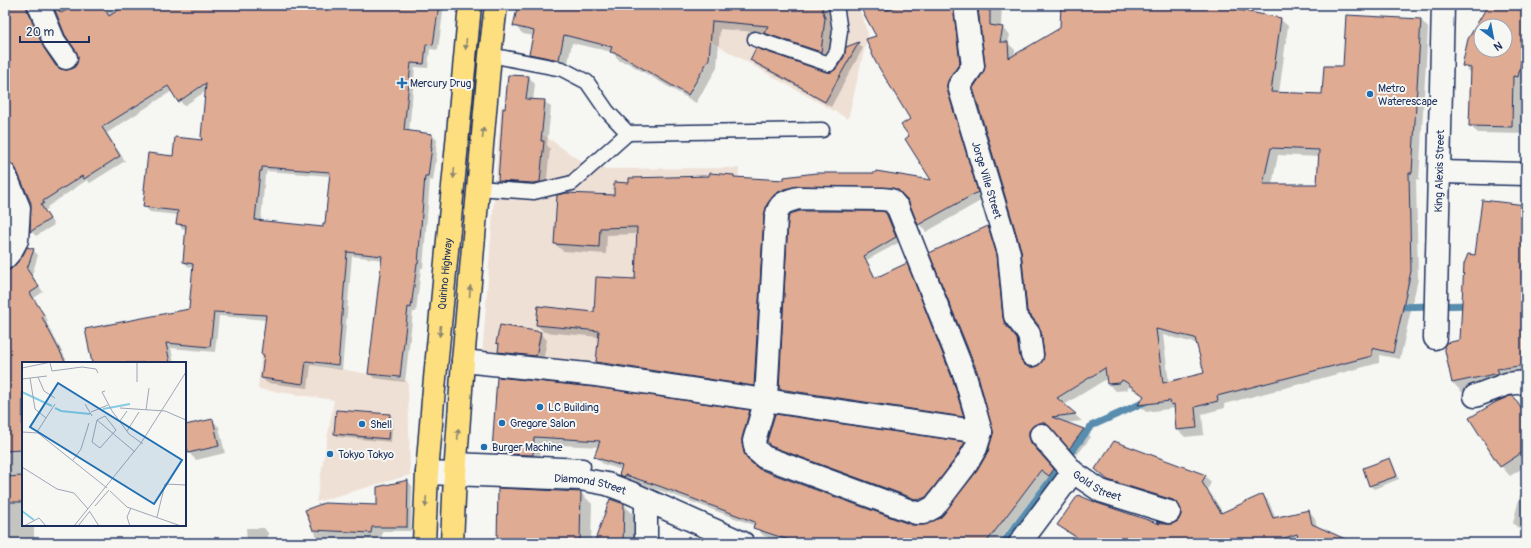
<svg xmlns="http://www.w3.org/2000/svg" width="1531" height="548" font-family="Pangolin,sans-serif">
  <rect width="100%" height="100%" fill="#f6f6f2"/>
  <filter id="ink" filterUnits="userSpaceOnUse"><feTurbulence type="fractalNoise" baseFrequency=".025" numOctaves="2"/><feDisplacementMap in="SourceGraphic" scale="8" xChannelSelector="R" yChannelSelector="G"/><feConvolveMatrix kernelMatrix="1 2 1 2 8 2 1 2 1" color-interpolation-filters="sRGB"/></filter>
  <g filter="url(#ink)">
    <g fill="#efe0d6">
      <polygon points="646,5 858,5 868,34 848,119"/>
      <polygon points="501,105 592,169 739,168 729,406 591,387 591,368 482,358"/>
      <polygon points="261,355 408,381 410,475 316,502 334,400 258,389"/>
    </g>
    <g fill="#0003" fill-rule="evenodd">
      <path d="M5,5H33L32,16L47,52L59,69L68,71L73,69L78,63L79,56L54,5H444L438,50L430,49L428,68L415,67L409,132L432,135L437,140L436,152L437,153L433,181L430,180L423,268H421L416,312H413L405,382L374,378L369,373L383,260L352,256L342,370L311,365L308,388L267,383L262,378L265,357L262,354L266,320L219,316L215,352L171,348L174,363H93L190,309L194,268L189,267L184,262L187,229H183L178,224V215L150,212L145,207L174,157L204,141L206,91L184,106L172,91L107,133L125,161L90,183L87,180L47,207L48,209L45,210L54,225L36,236L31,231L32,203L17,168L13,166L5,167ZM267,171L330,176L325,224L324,228L261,221L265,175H266Z"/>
      <polygon points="522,5 827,5 832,35 829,60 774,41 766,33 720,29 717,68 696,103 628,63 620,61 612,52 572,43 567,68 539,62 530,54 534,36 523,34 514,25"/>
      <polygon points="860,5 963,5 960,8 984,199 926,232 919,224 908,199 901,195 782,202 761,393 604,369 597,362 599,337 544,332 537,325 595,313 636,280 637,234 607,235 606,254 563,251 555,244 630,184 734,176 736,178 785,181 933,182 910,136 911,119 877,37"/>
      <path d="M979,5H1002L1001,27L1010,35L1008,43L1015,50V55L1061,28L1062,5H1206L1280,19L1288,26L1279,93L1323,95L1344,68L1347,16L1421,20L1428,28L1419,180L1416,179L1418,279L1400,359L1379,355V363L1224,404L1225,408L1202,414L1204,435L1185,437L1177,429L1176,408L1146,412L1139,405L1145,397L1129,387L1127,390L1116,391L1108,384V378L1064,405L1082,421L1066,423L1084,430L1091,437L1077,455L1054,430H1046L1036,445L1038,451L1061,477L1057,482L1049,476L998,543H785L764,536L756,528V526L668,493L632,482H628L620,475L622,470L603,464L595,456L599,447L541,444L540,462L501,458L493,451L498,378L749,411L757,419L749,452L751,461L755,467L911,526L929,525L945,515L978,472L989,452L994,433L988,227L995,234L1010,325L1012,332L1024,347L1028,368H1034L1040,366L1044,360L1045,353L1042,332L1022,249L984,74L986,64ZM1278,155L1319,157L1318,185H1272ZM1163,335L1198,344L1205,374L1169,383Z"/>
      <path d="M1490,5H1526V81L1524,89H1526V134L1478,133L1470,126L1471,73L1464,66ZM1481,26H1505V50H1481Z"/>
      <polygon points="858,43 863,48 831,107 814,97 809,93 756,65 751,60 832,73 837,69 845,57 847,47"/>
      <polygon points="509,76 529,77 535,84 533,101 544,101 551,107 547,145 550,149 546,188 506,187 499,181"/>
      <polygon points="5,201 11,216 5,249"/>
      <polygon points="1526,206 1526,375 1462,392 1453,383 1445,347 1461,341 1476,256"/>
      <polygon points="884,213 889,217 900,242 867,260 876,278 906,264 910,268 957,385 967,420 784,393 780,389"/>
      <polygon points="33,250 38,255 32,275 43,292 34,298 48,321 46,322 68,363 23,363 23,406 14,412 21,429 23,460 23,525 34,525 34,543 5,543 5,271 9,271"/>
      <polygon points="540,333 547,340 543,362 506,358 499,352 500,345 497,343"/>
      <polygon points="1513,397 1526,412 1526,466 1510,476 1501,466"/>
      <polygon points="390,415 393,418 391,442 338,437 335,434"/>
      <polygon points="212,420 219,427 225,453 196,460 189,453 185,434 185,426"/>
      <polygon points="964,443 968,447 923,504 776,450 771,445"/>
      <polygon points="1389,459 1392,462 1399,479 1374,489 1370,486 1364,469"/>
      <polygon points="1103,475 1205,476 1211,482 1208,489 1223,513 1263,495 1269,502 1276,519 1309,511 1315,518 1317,527 1339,543 1084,543 1065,531 1059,525 1097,504 1163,527 1159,523 1172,525 1178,522 1182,516 1181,506 1115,486"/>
      <polygon points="408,481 412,486 411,531 382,531 382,543 319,543 307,511 378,506"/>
      <polygon points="581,493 592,504 591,543 498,543"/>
      <polygon points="1520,495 1526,501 1526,531 1519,529 1513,523"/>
      <polygon points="624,505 635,516 634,543 595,543"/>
      <polygon points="246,528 264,528 268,533 268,543 247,543"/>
      <polygon points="1469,538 1474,543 1448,543 1448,542"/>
    </g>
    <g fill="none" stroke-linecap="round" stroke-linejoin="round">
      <g stroke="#598dae" stroke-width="7">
        <polyline points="1395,307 1471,305"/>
        <polyline points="1003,543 1091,426 1147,401"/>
      </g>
    </g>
    <g fill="#dfab93" stroke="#1b2f5e" fill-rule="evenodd">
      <path d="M5,5H27V10L44,48L56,66L61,69L67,70L74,68L77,63L78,56L76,51L65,35L53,5H55L61,13L76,5H102L109,16L126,5H295L331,8V5L361,7L362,5H439L433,45L426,44L424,64L411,63L404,130L432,134L431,147H432L428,176H425L418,264H417L411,308L408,307L400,377L368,374L382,256L347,252L338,365L306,361L303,384L261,378L264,355L261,354L266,315L214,312L210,347L166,343L170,363H92L85,329L189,309L193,264L183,262L186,225L176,224L178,211L143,207L145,190H144L148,153L173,156L175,137L202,140L201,137L206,83L178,102L168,86L102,127L120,156L84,179L82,176L43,201L44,203L41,205L50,219L30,232L31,203L16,169L12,164L5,162ZM262,167L330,172L325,223H323V227L255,220L260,171H262Z"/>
      <polygon points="518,5 821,5 825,18 821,52 764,33 768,26 712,21 709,59 688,95 618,54 610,52 612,47 564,35 559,60 529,54 534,31 513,26"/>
      <polygon points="859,5 884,5 887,10 902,5 953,5 960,63 949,79 947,84 947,89 978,192 918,225 908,200 900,192 892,188 798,186 784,189 774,195 767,204 764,216 754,386 596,362 599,331 536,325 538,306 594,312 596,277 635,279 637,227 600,228 599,247 554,244 557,195 566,193 614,195 614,182 629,183 629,178 709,176 709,173 734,175 734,177 784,180 784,177 816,173 875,173 876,171 931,180 905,139 909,136 901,125 910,119 875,61 866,39 876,36"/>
      <path d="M1061,5H1212L1281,18L1271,92L1322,94L1324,66H1343L1346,15L1421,19L1412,173H1409L1411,271L1393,353L1372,348V356L1217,396L1218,401L1195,407L1197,428L1176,430L1174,404L1171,405L1170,401L1138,405L1144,396L1127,383L1126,382L1122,380L1120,383L1107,384L1105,368L1057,398L1076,414L1052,417L1084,429L1069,449L1050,427L1045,423H1039L1033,426L1029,431V437L1031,443L1054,469L1049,476L1041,470L986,543H798L753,528L755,522L659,486L625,475V477L619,475L622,466L594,457L600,441L534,437L533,455L499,454V451H492L497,377L594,387L750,410L742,438V444L744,453L747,459L759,469L912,525H923L940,518L977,471L988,452L993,433L977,371L929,253L988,226L997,255L1003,318L1005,324L1017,339L1020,357L1022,362L1028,367H1034L1039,365L1043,360L1044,354L1041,332L1039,326L1027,311L1021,250L973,88L983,73L985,65L978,9L990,10V25L1003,27L1000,42H1008L1009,58L1060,28ZM1271,148L1319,150L1317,184H1263ZM1156,329L1195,338L1204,373L1163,383Z"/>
      <path d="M1488,5H1526V39L1518,77L1513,76L1512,127L1469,126L1471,68L1462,66L1468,39ZM1481,26H1505V50H1481Z"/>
      <polygon points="859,42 825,102 807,92 808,91 750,60 756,48 826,72 831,72 836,69 844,57 846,47"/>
      <polygon points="508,75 529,76 526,99 545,100 541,141 544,141 540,182 533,183 498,181 503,108 505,109"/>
      <polygon points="1482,200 1526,205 1526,365 1497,369 1499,373 1452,383 1444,346 1446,343 1460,340 1464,264 1468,254 1475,255"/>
      <polygon points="800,211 881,211 885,212 887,215 896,237 864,256 875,278 907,263 953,380 964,417 779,389 788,219 790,214"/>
      <polygon points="27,247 34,249 27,269 39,287 30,293 44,315 42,317 66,363 23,363 22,450 5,451 5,270 10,270 14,266 22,257"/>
      <polygon points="500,325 541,332 536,356 498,352 499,344 496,343"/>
      <polygon points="1510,396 1513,396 1526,416 1526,450 1500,467 1469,418 1496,402"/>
      <polygon points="336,410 390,414 388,439 334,434"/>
      <polygon points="775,414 965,442 956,458 926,497 918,500 770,446 767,441"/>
      <polygon points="213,419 219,446 188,453 185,439 185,425"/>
      <polygon points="1114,441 1206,475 1202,482 1221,513 1263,494 1273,518 1309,510 1312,524 1354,543 1300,543 1297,534 1269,543 1086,543 1057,525 1078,495 1097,503 1160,524 1156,521 1165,524 1172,524 1178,521 1181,515 1181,509 1178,504 1173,500 1108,480 1095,469"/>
      <polygon points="1390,458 1397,476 1369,486 1363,468"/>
      <polygon points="23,476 23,502 5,502 6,477"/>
      <polygon points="408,480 407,527 372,527 371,533 313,530 305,510 324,503 377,505 377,487"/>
      <polygon points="498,488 581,492 580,543 497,543"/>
      <polygon points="610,499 624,504 623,543 594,543"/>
    </g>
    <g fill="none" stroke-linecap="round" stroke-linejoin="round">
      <defs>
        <g id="lane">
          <polyline points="755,39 829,64 837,52 840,31 836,5"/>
          <polyline points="490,55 562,69 587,82 607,111 628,133 822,130"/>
          <polyline points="478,188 534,192 572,183 628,133"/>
          <polyline points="456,460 583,466"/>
        </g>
        <g id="street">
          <polyline points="39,5 54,41 66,58"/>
          <path id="s1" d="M965,5L973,66L959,86L1009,253L1015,316L1029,334L1032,355"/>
          <polyline points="1440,172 1526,174"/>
          <polyline points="5,174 19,208 17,240 11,251 5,258"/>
          <path d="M798,198L882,199L891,200L898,208L965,376L981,432L976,448L966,465L934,507L923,513H916L764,457L756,450L754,441L766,399L776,217C779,203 784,202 798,198Z"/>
          <path id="s2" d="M1435,338L1443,5"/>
          <polyline points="463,361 596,375 981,432"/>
          <polyline points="1475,396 1507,384 1526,382"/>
          <path id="s3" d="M1041,435L1073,472L1101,491L1169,512"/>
          <path id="s4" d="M427,473L580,479L607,484L631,493L743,543"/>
          <polyline points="646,543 646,500"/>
          <polyline points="1020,543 1073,472"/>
        </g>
        <g id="primary">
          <path id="s5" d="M424,543L427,473L433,400L470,5"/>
          <polyline points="452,543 455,475 463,361 490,55 496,5"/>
        </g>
      </defs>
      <use href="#lane" stroke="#1b2f5e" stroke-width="17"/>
      <use href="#street" stroke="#1b2f5e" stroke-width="25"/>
      <use href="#primary" stroke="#1b2f5e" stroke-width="25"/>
      <use href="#lane" stroke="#f6f6f2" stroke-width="14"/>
      <use href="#street" stroke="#f6f6f2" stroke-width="22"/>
      <use href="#primary" stroke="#fedf80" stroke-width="22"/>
    </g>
    <defs><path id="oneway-solid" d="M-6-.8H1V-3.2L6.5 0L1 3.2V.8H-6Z"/></defs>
    <g fill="#8c876f">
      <use href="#oneway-solid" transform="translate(466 44) rotate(95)"/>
      <use href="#oneway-solid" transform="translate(483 133) rotate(-85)"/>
      <use href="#oneway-solid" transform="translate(454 173) rotate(95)"/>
      <use href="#oneway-solid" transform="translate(470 291) rotate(-85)"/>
      <use href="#oneway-solid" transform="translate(440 331) rotate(95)"/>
      <use href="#oneway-solid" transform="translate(458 434) rotate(-86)"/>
      <use href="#oneway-solid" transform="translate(426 502) rotate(93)"/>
    </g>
  </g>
  <g fill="#1f6fb2" stroke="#f6f6f2" stroke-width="1.5">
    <path d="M400 77h4v4h4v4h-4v4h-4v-4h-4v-4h4z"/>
    <circle cx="1370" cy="94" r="4"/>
    <circle cx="540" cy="407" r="4"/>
    <circle cx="502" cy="423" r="4"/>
    <circle cx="362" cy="424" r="4"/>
    <circle cx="484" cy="447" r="4"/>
    <circle cx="330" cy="454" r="4"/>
  </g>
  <g text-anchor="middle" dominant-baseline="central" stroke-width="4" stroke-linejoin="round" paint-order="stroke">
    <g font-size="11" fill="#1b2f5e" stroke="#f6f6f2" text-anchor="start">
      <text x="410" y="83">Mercury Drug</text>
      <text x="1378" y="88">Metro<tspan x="1378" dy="13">Waterescape</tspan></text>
      <text x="548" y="407">LC Building</text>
      <text x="510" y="423">Gregore Salon</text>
      <text x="370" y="424">Shell</text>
      <text x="492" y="447">Burger Machine</text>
      <text x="338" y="454">Tokyo Tokyo</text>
    </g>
    <g font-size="11" fill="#1b2f5e" stroke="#f6f6f2">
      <text stroke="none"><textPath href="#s2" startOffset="167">King Alexis Street</textPath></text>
      <text stroke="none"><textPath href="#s1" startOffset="184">Jorge Ville Street</textPath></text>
      <text stroke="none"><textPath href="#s5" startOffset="270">Quirino Highway</textPath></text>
      <text stroke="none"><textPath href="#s3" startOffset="77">Gold Street</textPath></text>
      <text stroke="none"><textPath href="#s4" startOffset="164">Diamond Street</textPath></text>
    </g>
  </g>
  <g transform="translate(22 362)">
    <rect width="164" height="164" fill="#f6f6f2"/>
    <path fill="none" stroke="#83cce4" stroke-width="2" d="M0,30L30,44M33,46L39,49L68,52M81,47L108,42M0,149L12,158"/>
    <path fill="none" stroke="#9ea6b7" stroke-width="1" d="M28,1L30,9L60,5L74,7L76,11M0,6L29,0M16,15L22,29L33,36M8,16L13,47L24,56M0,17L25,14M115,20V0M83,29L80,30L90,49L107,72L121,82M63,42L70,54M98,46L143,49L164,58M124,48L127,26M69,50L86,43M83,54L94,68L78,86L70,80L75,58ZM75,58L113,90M98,59L105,49M105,69L117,50M0,70L16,71L85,126M15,70L33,42M51,98L59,87L67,61M0,105L35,127L52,131L66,147M88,129L105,145L159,164M73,144L87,128M68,150L77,164M135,155L143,122L164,123M2,164L17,156L24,164M52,164L119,81L164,10M56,164L68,149M108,164L105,155L109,146"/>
    <path fill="#1f6fb2" fill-opacity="0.15" stroke="#1f6fb2" stroke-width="2" d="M36,21L160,98L132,142L8,65Z"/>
    <rect width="164" height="164" fill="none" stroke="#1b2f5e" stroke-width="2"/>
  </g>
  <rect width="1531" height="548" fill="none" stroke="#f6f6f2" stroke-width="20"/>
  <rect x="10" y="10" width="1511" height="528" fill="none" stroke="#1b2f5e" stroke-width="1.5" filter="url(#ink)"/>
  <g transform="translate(1493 38) rotate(148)"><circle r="19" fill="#f6f6f2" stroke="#9ea6b7"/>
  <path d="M0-3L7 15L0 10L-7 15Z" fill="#1f6fb2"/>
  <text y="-6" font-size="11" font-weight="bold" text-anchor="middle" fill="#1b2f5e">N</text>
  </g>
  <path d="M20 36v6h69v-6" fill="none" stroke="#1b2f5e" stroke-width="2"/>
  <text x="26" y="36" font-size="12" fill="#1b2f5e" stroke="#f6f6f2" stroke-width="3" paint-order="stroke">20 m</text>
</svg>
